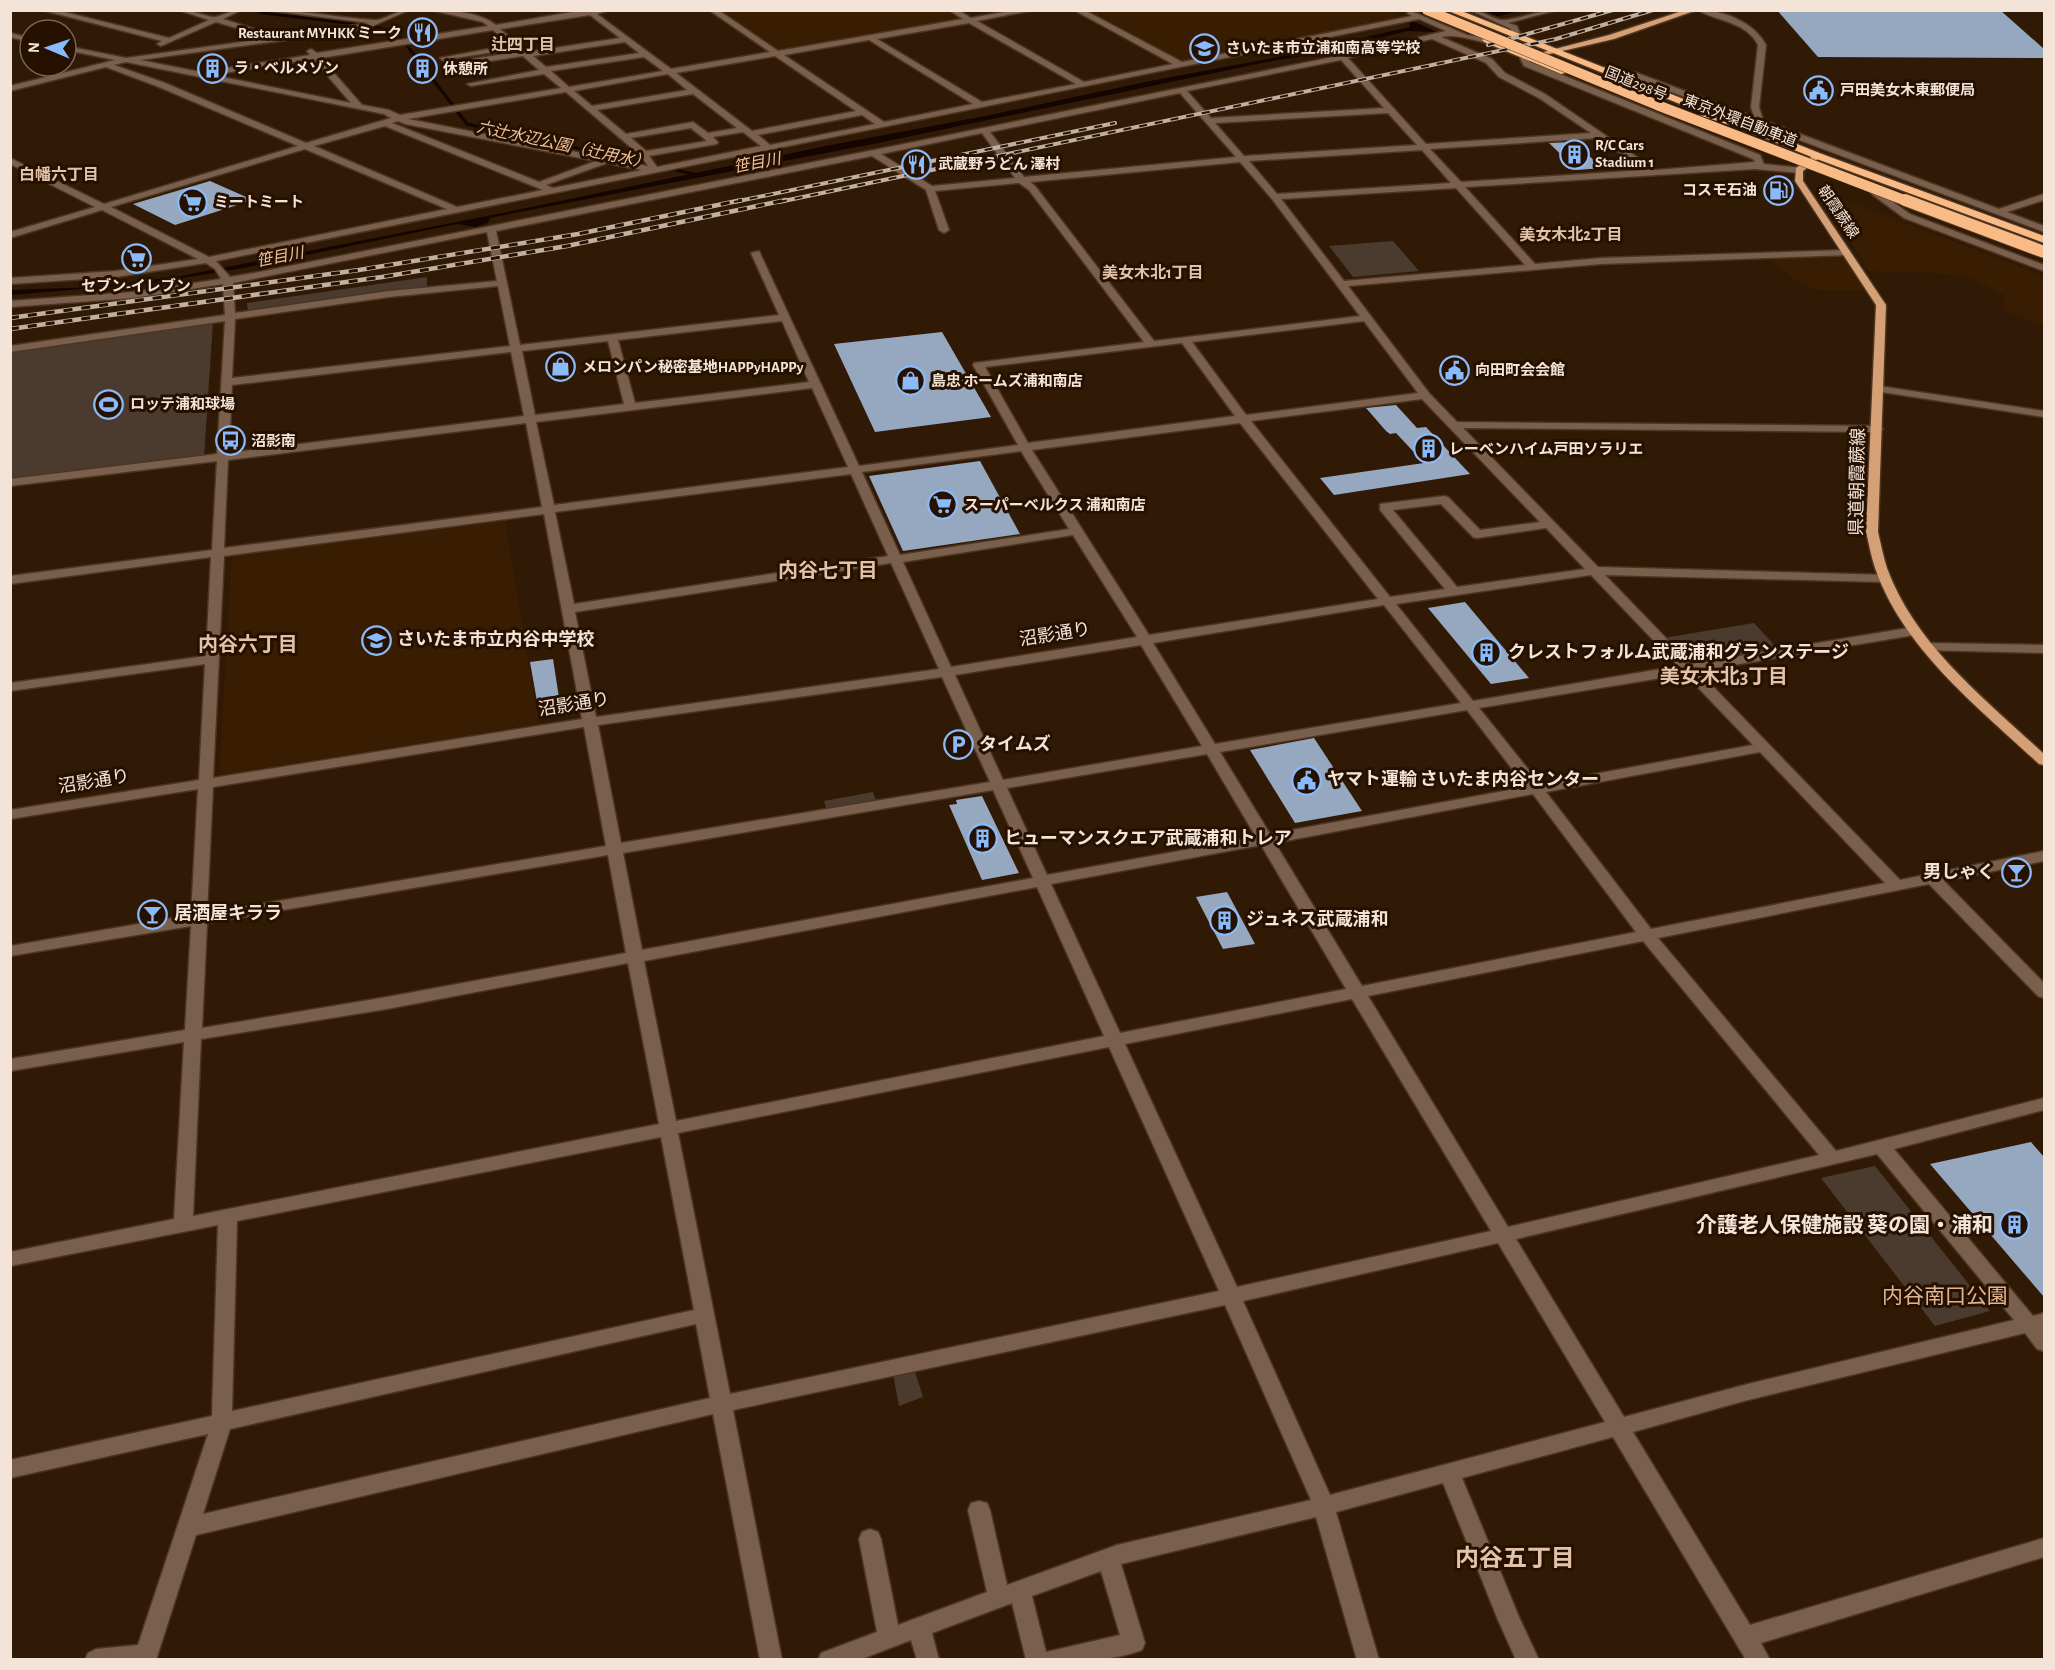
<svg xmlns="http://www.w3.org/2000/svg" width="2055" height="1670" font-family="'Alegreya Sans','Noto Sans JP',sans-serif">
  <rect width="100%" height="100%" fill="#311a05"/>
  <g fill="#391d02">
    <polygon points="946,10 962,19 779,50 720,11"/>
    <polygon points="1389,10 1405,18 1182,62 1126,33 1127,30 1117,25 1108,24 1082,11"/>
    <polygon points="1837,197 2044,276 2044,326 2003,310 2004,295 1970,277 1924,272 1868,271 1864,261 1821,198"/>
    <polygon points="1842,256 1866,291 1815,290 1798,282 1767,257"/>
    <polygon points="505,521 539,724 219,775 232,556"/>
  </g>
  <g fill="#4b3b2f">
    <polygon points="1393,241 1419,271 1353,277 1329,246"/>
    <polygon points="427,277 427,288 248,313 247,303"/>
    <polygon points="213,322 204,456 11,479 10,351"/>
    <polygon points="1754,623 1778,649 1688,663 1663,638"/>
    <polygon points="873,792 877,803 827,811 824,801"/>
    <polygon points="1875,1166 1990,1311 1935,1326 1821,1178"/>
    <polygon points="914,1369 923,1397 899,1406 893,1374"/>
  </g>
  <polygon fill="#140500" points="1465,11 1520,11 1433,32 1408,31 1323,52 1325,54 1319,53 1267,62 878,143 494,217 490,218 488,223 476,227 457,224 243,268 153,283 11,295 10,290 94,287 181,276 512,211 826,146 985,116 1150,81 1268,59 1410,27 1409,22"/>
  <polygon fill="#311a05" points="1457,10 1484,11 1502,18 1437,32 1410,20"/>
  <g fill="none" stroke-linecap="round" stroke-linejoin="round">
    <polyline stroke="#140500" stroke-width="3" points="256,10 263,13 372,26 387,30 402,39 467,124 699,175"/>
  </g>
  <g fill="#96a8c0">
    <polygon points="1777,10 2000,10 2044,49 2044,58 1818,57"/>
    <polygon points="1573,142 1603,168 1577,170 1549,143"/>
    <polygon points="210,181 253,200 175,225 133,204"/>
    <polygon points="942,332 991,417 875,432 834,344"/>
    <polygon points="1396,405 1417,428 1426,427 1470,474 1334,495 1320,478 1424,463 1396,433 1390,434 1386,431 1366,408"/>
    <polygon points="980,461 1020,534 903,551 869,476"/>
    <polygon points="1465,602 1529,678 1491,684 1428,608"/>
    <polygon points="553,659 560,704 538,707 530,662"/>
    <polygon points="1314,738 1362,811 1295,823 1250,750"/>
    <polygon points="982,796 1019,873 982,880 949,805 957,804 956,800"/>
    <polygon points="1227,892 1255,944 1223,949 1196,897"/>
    <polygon points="2031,1142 2044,1157 2044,1297 1930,1164"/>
  </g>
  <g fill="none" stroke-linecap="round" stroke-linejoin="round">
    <defs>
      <g id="minor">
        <path d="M42,10H56L169,38L209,20L179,10C191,10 201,15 213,17C221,17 231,10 241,10L223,19L279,37L369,23L267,10C303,10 339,18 374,20C383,21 397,10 409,10L366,29L140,60L205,73L209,71L310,55L307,51L311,49L317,53L488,26L483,22L431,10C451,10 479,12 496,25L584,10H609L597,14L671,69L770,52L709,10H718L778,51L963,19L949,10H958L971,18L1015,10H1034L977,21L1084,82L1173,64L1074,10H1084L1182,62L1412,16L1407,13L1411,11L1467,35L1493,39L1494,41L1490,43C1474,41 1456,33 1441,37L1492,59L1505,73L1545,94L1656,170L1755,162L1753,159L1524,66L1520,58L1531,55L1532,57L1528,60L1530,62L1760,155L1764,164L1802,168L1803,170L1799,173L1755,169L1465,187L1535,264L1601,258L1847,250L1850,251V255L1601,264L1348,286L1429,393L1457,422L1877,426L1883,429L1877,432L1463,428L1598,567L1888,575L1890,578L1888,581L1884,582L1605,575L1691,664L1914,627L1919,628L1921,631L1914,635L1698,671L1900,880L2044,851V861L1944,881L2044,983V998L2038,996L1929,884L1658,938L1836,1151L2044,1098V1110L1894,1149L2033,1316L2044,1313V1351L2037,1349L2025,1333L1744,1401L1633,1432L1750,1625L2044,1538V1557L1761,1643L1770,1660H1746L1613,1437L1462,1478L1519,1617L1539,1660H1516L1498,1620L1443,1483L1336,1512L1379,1660H1357L1316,1517L1121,1564L1145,1643L1142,1650C1105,1664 1064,1660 1026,1660L1012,1603L932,1633L939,1660H917L911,1640L859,1660H818L821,1653L877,1632L859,1539L862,1532L870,1529L878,1532L881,1539L898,1625L987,1592L968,1510L971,1503L979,1501L987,1503L990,1510L1007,1585L1117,1545L1311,1500L1225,1305L733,1410L782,1660H760L713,1414L196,1535L156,1660H85L88,1653L96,1649L138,1645L208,1434L10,1478V1460L212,1416L218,1225L10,1266V1252L174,1219L184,1042L10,1071V1059L185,1030L191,926L10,956V946L191,915L198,789L10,819V810L199,780L205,664L10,691V683L206,656L211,557L10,584V576L212,550L217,461L10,486V479L217,454L225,321L10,352V346L225,315L223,284L133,298L10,307V301L133,292L221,279L215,269L206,263L116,277L10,284V278L116,271L198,259L102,210L10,238V232L95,207L10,164V158L104,204L298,146L159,87L106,67L10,91V86L115,60L66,50V46L126,58L270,38L216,22L161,46L157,44L162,41ZM590,15L620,38L528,52L500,29ZM1419,19L1446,31L1343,55L919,141L254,273L230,277L216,261ZM969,23L1076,84L982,102L877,39ZM493,30L510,45L440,58L450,67L523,56L539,70L467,84L471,86L544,74L561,88L400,115L389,110L362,105L321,58ZM1432,39L1486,63L1499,77L1539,98L1591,133L1426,144L1348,58ZM869,40L973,104L884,122L784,55ZM625,42L639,53L546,67L533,56ZM514,49L518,52L452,62L449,59ZM775,56L856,111L752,131L676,73ZM644,57L663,71L569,87L551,71ZM313,59L351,103L212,75ZM1341,60L1384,108L1211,118L1187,91ZM126,62L384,114L391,118L306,143L165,83L114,65ZM668,74L687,90L592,106L574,91ZM566,92L641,156L648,166L408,119ZM1180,93L1236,157L1024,177L990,132ZM693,94L737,128L708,133L693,122L626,134L597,110ZM1388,113L1417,145L1244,156L1215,123ZM862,115L875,124L770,145L758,135ZM398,121L405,124L596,161L539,182L392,123ZM385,126L543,190L457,207L314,146ZM691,128L707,141L646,151L631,138ZM743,132L761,146L657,167L649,156L717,144L718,142L713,137ZM982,133L1015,178L932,186L881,154ZM1598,138L1645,170L1461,182L1430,149ZM305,149L447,209L209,257L111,207ZM1422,150L1451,183L1277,194L1249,161ZM872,156L926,190L939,230L944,233L949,230L935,191L1019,183L1029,190L1144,342L974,363L973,365L1018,445L859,466L759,251L751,253L779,315L520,345L496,231ZM1240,162L1272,199L1360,316L1154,341L1035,186L1030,182ZM607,163L642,170L553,188L546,185ZM1456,188L1525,265L1344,281L1281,199ZM487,232L497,281L389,291L235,313L233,283ZM498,286L510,346L232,378L235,319L389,297ZM782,321L809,382L635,403L618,340ZM1364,321L1418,393L1246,415L1192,342ZM608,341L624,404L535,415L522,351ZM1182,343L1235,416L1028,443L985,367ZM511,352L524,416L229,453L232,385ZM812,388L848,467L554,505L536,422ZM1422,399L1540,522L1480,530L1448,497L1444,496L1380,504V510L1445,589L1390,597L1251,421ZM526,423L542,507L224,548L228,460ZM1240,423L1378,599L1149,635L1032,450ZM1021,451L1069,529L900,555L862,472ZM851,474L888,556L574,604L555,512ZM1441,504L1473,537L1477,538L1546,528L1585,569L1457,587L1393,510ZM544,514L582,719L213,778L224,556ZM1073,535L1137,637L951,667L903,562ZM891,563L939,669L596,717L575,612ZM1591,575L1678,666L1473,701L1396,604ZM1384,605L1461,703L1215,744L1153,643ZM1141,645L1202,746L1003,780L955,675ZM1685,674L1753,745L1540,784L1479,708ZM942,677L990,782L621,843L598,725ZM1467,710L1526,787L1270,834L1220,752ZM584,727L606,846L207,913L213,787ZM1760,752L1885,883L1651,929L1546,792ZM1207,754L1256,837L1047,875L1007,788ZM993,790L1033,878L642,950L623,853ZM1533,794L1636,932L1362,986L1275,843ZM1261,845L1346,989L1120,1033L1051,884ZM608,855L626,953L387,997L202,1028L207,923ZM1037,887L1104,1036L676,1121L644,961ZM1643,941L1819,1155L1508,1227L1368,996ZM628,963L659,1124L193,1216L201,1039L387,1009ZM1352,999L1491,1231L1237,1287L1125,1044ZM1109,1047L1219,1291L730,1394L678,1133ZM661,1137L694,1310L232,1411L237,1221ZM1877,1154L2014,1320L1744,1385L1624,1417L1516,1239ZM1498,1243L1605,1422L1330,1495L1243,1301ZM696,1324L710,1398L203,1514L230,1429ZM1101,1571L1120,1635L1046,1652L1032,1596Z"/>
        <path d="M1470,10C1482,10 1490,18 1501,20C1513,21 1540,10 1557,10L1508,23L1517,26L1520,34L1513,39L1509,37L1512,34L1511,29Z"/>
        <path d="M1698,10C1723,10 1754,22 1766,45L1759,107L1763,120L1999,209L2044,194V200L2007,212L2044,226V232L1632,77L1592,68L1596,66L1637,73L1754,117L1751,107L1758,45C1746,21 1718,22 1698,10Z"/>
        <polygon points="10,33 30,38 30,42 10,37"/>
        <polygon points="1876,190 1910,214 2044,265 2044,271 1904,218 1873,195 1871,193"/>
        <polygon points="1879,386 2044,411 2044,417 1875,391 1875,387"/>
        <polygon points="1929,643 2044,645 2044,653 1924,650 1922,647"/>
      </g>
      <g id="major">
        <polygon points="1685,10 1697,10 1614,39 1528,59 1524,57 1609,35"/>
        <path d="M1815,154L1822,156L1803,171V181L1886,305L1878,532C1881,544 1883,556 1887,568C1915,645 1986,700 2044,754V765L2039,764C1978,707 1903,649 1875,568C1871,556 1869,544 1866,532L1876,305L1795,181L1796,168Z"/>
      </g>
      <g id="highway">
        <polygon points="1446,10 1459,10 1822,154 2044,236 2044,243 1814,158"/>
        <polygon points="1487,37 1567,70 1569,72 1561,74 1484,42 1482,40"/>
      </g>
    </defs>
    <use href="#minor" stroke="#4c3623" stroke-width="3"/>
    <use href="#major" stroke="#4c3623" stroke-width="3"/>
    <use href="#highway" stroke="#4c3623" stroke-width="3"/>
    <use href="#minor" fill="#7a604c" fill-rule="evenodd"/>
    <use href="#major" fill="#d5a075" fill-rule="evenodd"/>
    <use href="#highway" fill="#f9ba85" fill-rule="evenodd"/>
    <defs>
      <g id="rail-far1">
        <polyline points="1488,45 1613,10"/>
        <polyline points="734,202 1115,123"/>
        <polyline points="779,202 1556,39 1653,10"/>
      </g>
      <g id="rail">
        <polyline points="10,318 359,270 578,234 742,200"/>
        <polyline points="10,329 382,277 567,246 786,200"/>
      </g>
    </defs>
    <use href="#rail-far1" stroke="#c1afa1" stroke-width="4"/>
    <use href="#rail" stroke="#c1afa1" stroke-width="4.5"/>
    <use href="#rail-far1" stroke="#261100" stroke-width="2" stroke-dasharray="8" stroke-linecap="butt"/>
    <use href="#rail" stroke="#261100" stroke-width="3" stroke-dasharray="9" stroke-linecap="butt"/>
    <defs>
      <g id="highway-bridge-far1">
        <polyline points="1427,10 1657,105 1909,202"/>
        <polyline points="1703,111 1760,130"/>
      </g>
      <polyline id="highway-bridge" points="1905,200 2044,252"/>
    </defs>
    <use href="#highway-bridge-far1" stroke="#4c3623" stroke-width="11" stroke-linecap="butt"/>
    <use href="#highway-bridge" stroke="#4c3623" stroke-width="14" stroke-linecap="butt"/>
    <use href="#highway-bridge-far1" stroke="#f9ba85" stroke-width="10"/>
    <use href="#highway-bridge" stroke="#f9ba85" stroke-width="12"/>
  </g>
  <defs>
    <symbol id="restaurant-ring" viewBox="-11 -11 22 22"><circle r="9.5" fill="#261100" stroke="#89bafc" stroke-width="1.5"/><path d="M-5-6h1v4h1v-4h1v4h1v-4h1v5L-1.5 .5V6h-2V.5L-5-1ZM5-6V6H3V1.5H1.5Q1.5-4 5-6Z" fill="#89bafc"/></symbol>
    <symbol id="school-ring" viewBox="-11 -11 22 22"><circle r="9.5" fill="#261100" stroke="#89bafc" stroke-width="1.5"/><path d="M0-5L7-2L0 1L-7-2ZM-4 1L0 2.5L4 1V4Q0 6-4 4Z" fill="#89bafc"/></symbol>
    <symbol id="building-ring" viewBox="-11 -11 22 22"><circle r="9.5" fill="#261100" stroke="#89bafc" stroke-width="1.5"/><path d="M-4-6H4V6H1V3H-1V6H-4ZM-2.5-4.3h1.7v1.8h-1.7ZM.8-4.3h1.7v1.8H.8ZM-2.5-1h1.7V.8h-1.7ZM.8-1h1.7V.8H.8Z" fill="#89bafc"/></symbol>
    <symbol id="civic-ring" viewBox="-11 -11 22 22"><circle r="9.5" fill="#261100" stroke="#89bafc" stroke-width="1.5"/><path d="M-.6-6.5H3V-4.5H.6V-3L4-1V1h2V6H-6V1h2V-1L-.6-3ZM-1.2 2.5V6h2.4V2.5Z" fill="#89bafc"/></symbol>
    <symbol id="fuel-ring" viewBox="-11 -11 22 22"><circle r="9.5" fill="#261100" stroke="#89bafc" stroke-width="1.5"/><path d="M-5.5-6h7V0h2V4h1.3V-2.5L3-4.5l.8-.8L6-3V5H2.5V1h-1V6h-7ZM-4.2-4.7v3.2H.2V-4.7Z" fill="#89bafc"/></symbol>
    <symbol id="supermarket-ring" viewBox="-11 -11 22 22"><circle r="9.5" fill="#261100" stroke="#89bafc" stroke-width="1.5"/><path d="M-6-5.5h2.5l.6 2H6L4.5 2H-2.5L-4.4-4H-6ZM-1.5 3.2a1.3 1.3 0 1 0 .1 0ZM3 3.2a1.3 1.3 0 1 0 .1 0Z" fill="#89bafc"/></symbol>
    <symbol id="shop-ring" viewBox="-11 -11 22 22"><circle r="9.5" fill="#261100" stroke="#89bafc" stroke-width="1.5"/><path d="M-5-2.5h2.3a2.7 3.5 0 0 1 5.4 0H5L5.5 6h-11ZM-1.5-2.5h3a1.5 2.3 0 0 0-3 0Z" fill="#89bafc"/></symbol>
    <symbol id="stadium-ring" viewBox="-11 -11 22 22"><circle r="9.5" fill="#261100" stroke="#89bafc" stroke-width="1.5"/><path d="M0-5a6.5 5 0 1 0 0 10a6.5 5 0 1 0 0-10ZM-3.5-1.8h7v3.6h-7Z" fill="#89bafc"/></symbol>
    <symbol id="bus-ring" viewBox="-11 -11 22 22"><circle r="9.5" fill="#261100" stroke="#89bafc" stroke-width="1.5"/><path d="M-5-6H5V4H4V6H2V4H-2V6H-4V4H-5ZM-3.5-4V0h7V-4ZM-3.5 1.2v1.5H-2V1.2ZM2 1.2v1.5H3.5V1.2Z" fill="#89bafc"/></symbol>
    <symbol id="parking-ring" viewBox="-11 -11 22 22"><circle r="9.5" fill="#261100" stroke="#89bafc" stroke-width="1.5"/><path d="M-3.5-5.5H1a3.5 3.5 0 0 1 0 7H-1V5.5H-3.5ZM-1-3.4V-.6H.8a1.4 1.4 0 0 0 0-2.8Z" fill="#89bafc"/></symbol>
    <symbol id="bar-ring" viewBox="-11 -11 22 22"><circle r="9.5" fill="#261100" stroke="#89bafc" stroke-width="1.5"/><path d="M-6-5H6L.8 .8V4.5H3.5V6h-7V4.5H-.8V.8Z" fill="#89bafc"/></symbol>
  </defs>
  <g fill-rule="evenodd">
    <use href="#restaurant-ring" x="406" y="16" width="33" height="33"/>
    <use href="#school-ring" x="1188" y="32" width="33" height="33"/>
    <use href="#building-ring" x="196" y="52" width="33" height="33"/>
    <use href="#building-ring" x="406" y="52" width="33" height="33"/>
    <use href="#civic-ring" x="1802" y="74" width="33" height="33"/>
    <use href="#building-ring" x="1558" y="138" width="33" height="33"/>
    <use href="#restaurant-ring" x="900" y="148" width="33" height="33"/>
    <use href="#fuel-ring" x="1762" y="174" width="33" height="33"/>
    <use href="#supermarket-ring" x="176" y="186" width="33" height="33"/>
    <use href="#supermarket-ring" x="120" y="242" width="33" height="33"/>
    <use href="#shop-ring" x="544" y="350" width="33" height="33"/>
    <use href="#civic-ring" x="1438" y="354" width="33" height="33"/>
    <use href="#shop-ring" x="894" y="364" width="33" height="33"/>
    <use href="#stadium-ring" x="92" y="388" width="33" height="33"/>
    <use href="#bus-ring" x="214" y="424" width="33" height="33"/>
    <use href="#building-ring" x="1412" y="432" width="33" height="33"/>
    <use href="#supermarket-ring" x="926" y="488" width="33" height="33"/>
    <use href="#school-ring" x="360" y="624" width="33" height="33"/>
    <use href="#building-ring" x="1470" y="636" width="33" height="33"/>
    <use href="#parking-ring" x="942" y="728" width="33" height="33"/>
    <use href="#civic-ring" x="1290" y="764" width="33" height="33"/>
    <use href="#building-ring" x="966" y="822" width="33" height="33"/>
    <use href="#bar-ring" x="2000" y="856" width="33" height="33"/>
    <use href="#bar-ring" x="136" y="898" width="33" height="33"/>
    <use href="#building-ring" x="1208" y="904" width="33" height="33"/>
    <use href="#building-ring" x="1998" y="1208" width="33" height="33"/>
  </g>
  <g text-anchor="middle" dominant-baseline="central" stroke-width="6" stroke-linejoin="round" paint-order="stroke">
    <g font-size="15" font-weight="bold" fill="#f4e4d8" stroke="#261100" text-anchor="start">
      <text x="402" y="33" text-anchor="end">Restaurant MYHKK ミーク</text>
      <text x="1226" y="48">さいたま市立浦和南高等学校</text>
      <text x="234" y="68">ラ・ベルメゾン</text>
      <text x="443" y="69">休憩所</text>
      <text x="1840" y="90">戸田美女木東郵便局</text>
      <text x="1595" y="145">R/C Cars<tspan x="1595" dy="17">Stadium 1</tspan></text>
      <text x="938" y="164">武蔵野うどん 澤村</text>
      <text x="1757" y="190" text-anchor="end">コスモ石油</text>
      <text x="214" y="202">ミートミート</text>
      <text x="136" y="286" text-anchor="middle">セブン-イレブン</text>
      <text x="582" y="367">メロンパン秘密基地HAPPyHAPPy</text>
      <text x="1475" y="370">向田町会会館</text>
      <text x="931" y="381">島忠 ホームズ浦和南店</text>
      <text x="130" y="404">ロッテ浦和球場</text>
      <text x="251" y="441">沼影南</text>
      <text x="1449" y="449">レーベンハイム戸田ソラリエ</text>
      <text x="964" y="505">スーパーベルクス 浦和南店</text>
    </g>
    <g font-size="15" fill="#f4e4d8" stroke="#261100">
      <text transform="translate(1636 84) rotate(22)">国道298号</text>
      <text transform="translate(1740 121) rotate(21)">東京外環自動車道</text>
      <text transform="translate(1838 212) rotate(56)">朝霞蕨線</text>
    </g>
    <g font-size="16" font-weight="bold" fill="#e2c3aa" stroke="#261100">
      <text x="523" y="45">辻四丁目</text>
      <text x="59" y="175">白幡六丁目</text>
      <text x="1571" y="235">美女木北2丁目</text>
      <text x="1153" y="273">美女木北1丁目</text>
    </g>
    <g font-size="16" font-style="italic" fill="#efc29e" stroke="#261100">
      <text transform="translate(563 145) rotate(12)">六辻水辺公園（辻用水）</text>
      <text transform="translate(757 163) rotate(-11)">笹目川</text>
      <text transform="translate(280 257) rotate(-11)">笹目川</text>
    </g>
    <g font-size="18" fill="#f4e4d8" stroke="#261100">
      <text transform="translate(1858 482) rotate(-89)">県道朝霞蕨線</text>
      <text transform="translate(1055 635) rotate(-9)">沼影通り</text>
      <text transform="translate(574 705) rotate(-9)">沼影通り</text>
      <text transform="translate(94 782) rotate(-9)">沼影通り</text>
    </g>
    <g font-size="18" font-weight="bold" fill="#f4e4d8" stroke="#261100" text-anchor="start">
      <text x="397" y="640">さいたま市立内谷中学校</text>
      <text x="1508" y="653">クレストフォルム武蔵浦和グランステージ</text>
      <text x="979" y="745">タイムズ</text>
      <text x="1327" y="780">ヤマト運輸 さいたま内谷センター</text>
      <text x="1004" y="839">ヒューマンスクエア武蔵浦和トレア</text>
      <text x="1995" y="873" text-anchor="end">男しゃく</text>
      <text x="174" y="914">居酒屋キララ</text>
      <text x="1246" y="920">ジュネス武蔵浦和</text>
    </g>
    <g font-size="20" font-weight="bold" fill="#e2c3aa" stroke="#261100">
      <text x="828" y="571">内谷七丁目</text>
      <text x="248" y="645">内谷六丁目</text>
      <text x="1724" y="677">美女木北3丁目</text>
    </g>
    <g font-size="21" font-weight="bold" fill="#f4e4d8" stroke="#261100" text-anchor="end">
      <text x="1993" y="1225">介護老人保健施設 葵の園・浦和</text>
    </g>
    <g font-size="21" fill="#e1b491" stroke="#261100">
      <text x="1945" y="1296">内谷南口公園</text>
    </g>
    <g font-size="24" font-weight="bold" fill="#e2c3aa" stroke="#261100">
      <text x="1515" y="1559">内谷五丁目</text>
    </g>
  </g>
  <rect width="2055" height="1670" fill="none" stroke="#f4e4d8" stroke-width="24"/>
  <g transform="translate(48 48) rotate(272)"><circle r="28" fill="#261100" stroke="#786556" stroke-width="1.5"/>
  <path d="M0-4.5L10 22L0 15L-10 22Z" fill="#89bafc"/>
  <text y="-9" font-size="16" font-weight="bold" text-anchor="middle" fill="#f4e4d8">N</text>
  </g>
</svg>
